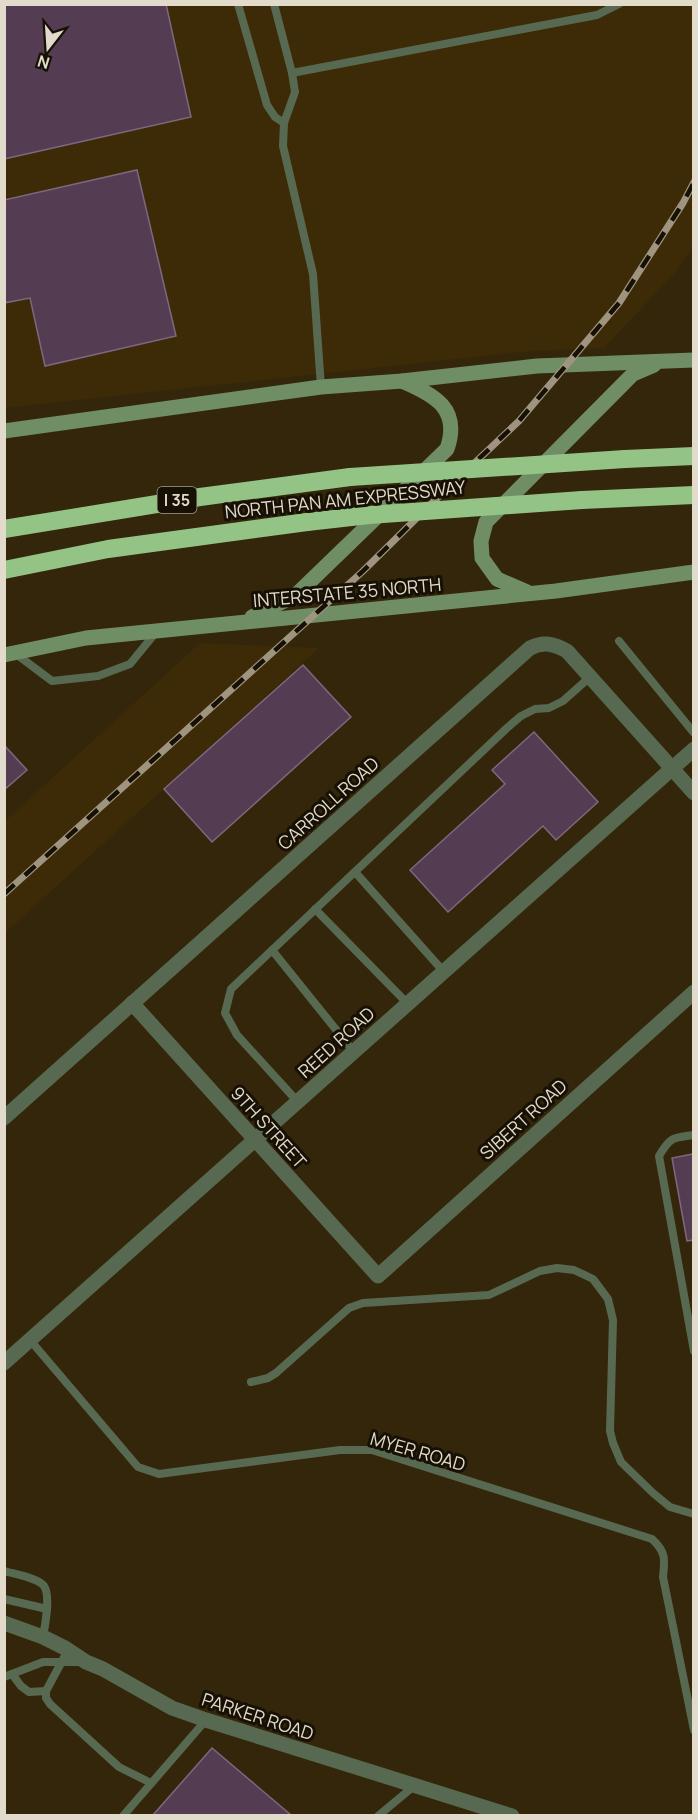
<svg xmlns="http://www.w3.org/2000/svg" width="698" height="1820" font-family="Manrope,sans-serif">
  <rect width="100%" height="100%" fill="#34260a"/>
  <g fill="#3c2b06">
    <polygon points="4,5 693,5 693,247 675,273 604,348 531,351 5,408"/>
    <polygon points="200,643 319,648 5,933 5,821"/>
  </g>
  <g fill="#543d53" stroke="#7f677f" stroke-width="1.5">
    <polygon points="4,4 166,4 191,117 4,159"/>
    <polygon points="137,170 176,336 45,366 30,298 4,303 4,200"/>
    <polygon points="303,665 351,717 212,842 164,789"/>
    <polygon points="534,732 598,802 556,840 543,826 448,912 410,870 505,784 492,770"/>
    <polygon points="4,745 27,770 4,790"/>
    <polygon points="693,1154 693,1240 687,1241 672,1158"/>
    <polygon points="212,1748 291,1815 153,1815"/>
  </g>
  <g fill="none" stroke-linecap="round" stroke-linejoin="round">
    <g stroke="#576a51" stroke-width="8">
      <polyline points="238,4 267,105 275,117 284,123"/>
      <polyline points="274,4 292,73 295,92 284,123 283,146 313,274 321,387"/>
      <polyline points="292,73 597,15 619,4"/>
      <polyline points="619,641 694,733"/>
      <polyline points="16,654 52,681 98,676 130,664 157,631"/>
      <polyline points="355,872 444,972"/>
      <polyline points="315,909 408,1004"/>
      <polyline points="272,950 354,1052"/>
      <polyline points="298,1102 237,1035 225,1013 231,989 507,728 521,716 535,709 549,708 563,701 590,677"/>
      <path d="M694,1135C672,1138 670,1137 659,1156L694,1351"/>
      <path d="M30,1340L138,1467L159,1474L340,1450H372L652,1539C666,1552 665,1559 663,1577L694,1730"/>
      <polyline points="251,1382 268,1378 276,1373 349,1308 363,1303 489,1295 540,1271 557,1268 574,1270 593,1279 608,1299 613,1320 610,1431 613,1443 621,1462 653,1493 670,1507 694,1514"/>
      <path d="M4,1571C14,1574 38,1578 44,1586C51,1596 45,1625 43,1637"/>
      <polyline points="4,1599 47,1609"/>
      <polyline points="68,1650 46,1691 46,1698 50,1704 119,1767 151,1783"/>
      <polyline points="12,1674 21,1686 29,1692 46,1691"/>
      <polyline points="4,1677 43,1662 81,1662"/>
      <polyline points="123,1816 206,1720"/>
      <polyline points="378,1816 414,1786"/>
    </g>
    <g stroke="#576a51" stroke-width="15">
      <polyline points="132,1003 378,1276 694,992"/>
      <path d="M4,1118L530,648C544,641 554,644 567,651L694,793"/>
      <polyline points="4,1363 694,749"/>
      <polyline points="4,1623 43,1637 65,1648 86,1662 103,1669 172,1708 206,1720 512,1816"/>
    </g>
    <g stroke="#708e66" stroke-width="15">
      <polyline points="4,431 321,387 402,381 537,366 694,360"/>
      <polyline points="527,592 497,579 482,558 481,541 486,522 633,374 654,365"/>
      <path d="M252,617L296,595L447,449C461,409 435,395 402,381"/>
      <polyline points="4,655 86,638 556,591 694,572"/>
    </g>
    <g stroke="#94c485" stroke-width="18">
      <polyline points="625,459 694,456"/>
      <polyline points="582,500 694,495"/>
      <polyline points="4,529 200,497 350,477"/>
      <polyline points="4,570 108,549 307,522"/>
    </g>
    <defs>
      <polyline id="rail" points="4,894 362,572 432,503 519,421 619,303 683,203 694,182"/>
    </defs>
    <use href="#rail" stroke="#9e947f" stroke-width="7"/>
    <use href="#rail" stroke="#161005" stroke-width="4.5" stroke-dasharray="14" stroke-linecap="butt"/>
    <g stroke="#94c485" stroke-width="18">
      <polyline points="350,477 625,459"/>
      <polyline points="307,522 369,515 582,500"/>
    </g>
  </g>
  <g text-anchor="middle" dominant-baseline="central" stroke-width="6" stroke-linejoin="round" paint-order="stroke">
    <rect fill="#161005" stroke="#a59d8f" stroke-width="1.5" x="157.5" y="487" width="39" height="26" rx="4.5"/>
    <g font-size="16" font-weight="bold" fill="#e2daca">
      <text x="177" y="500">I 35</text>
    </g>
    <g font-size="18" fill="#e2daca" stroke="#161005">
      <text transform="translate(345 499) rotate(-6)">NORTH PAN AM EXPRESSWAY</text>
      <text transform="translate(347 592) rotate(-5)">INTERSTATE 35 NORTH</text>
      <text transform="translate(328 803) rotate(-42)">CARROLL ROAD</text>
      <text transform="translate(336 1042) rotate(-42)">REED ROAD</text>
      <text transform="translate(523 1119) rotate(-42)">SIBERT ROAD</text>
      <text transform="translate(269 1127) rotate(48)">9TH STREET</text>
      <text transform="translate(418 1451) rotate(16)">MYER ROAD</text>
      <text transform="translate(258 1716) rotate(18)">PARKER ROAD</text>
    </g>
  </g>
  <rect width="698" height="1820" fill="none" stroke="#e2daca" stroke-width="12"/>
  <g transform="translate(48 48) rotate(197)" stroke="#161005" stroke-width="4.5" paint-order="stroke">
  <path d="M0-4.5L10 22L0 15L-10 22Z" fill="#e2daca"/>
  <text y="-9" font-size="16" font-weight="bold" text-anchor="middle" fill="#e2daca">N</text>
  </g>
</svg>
